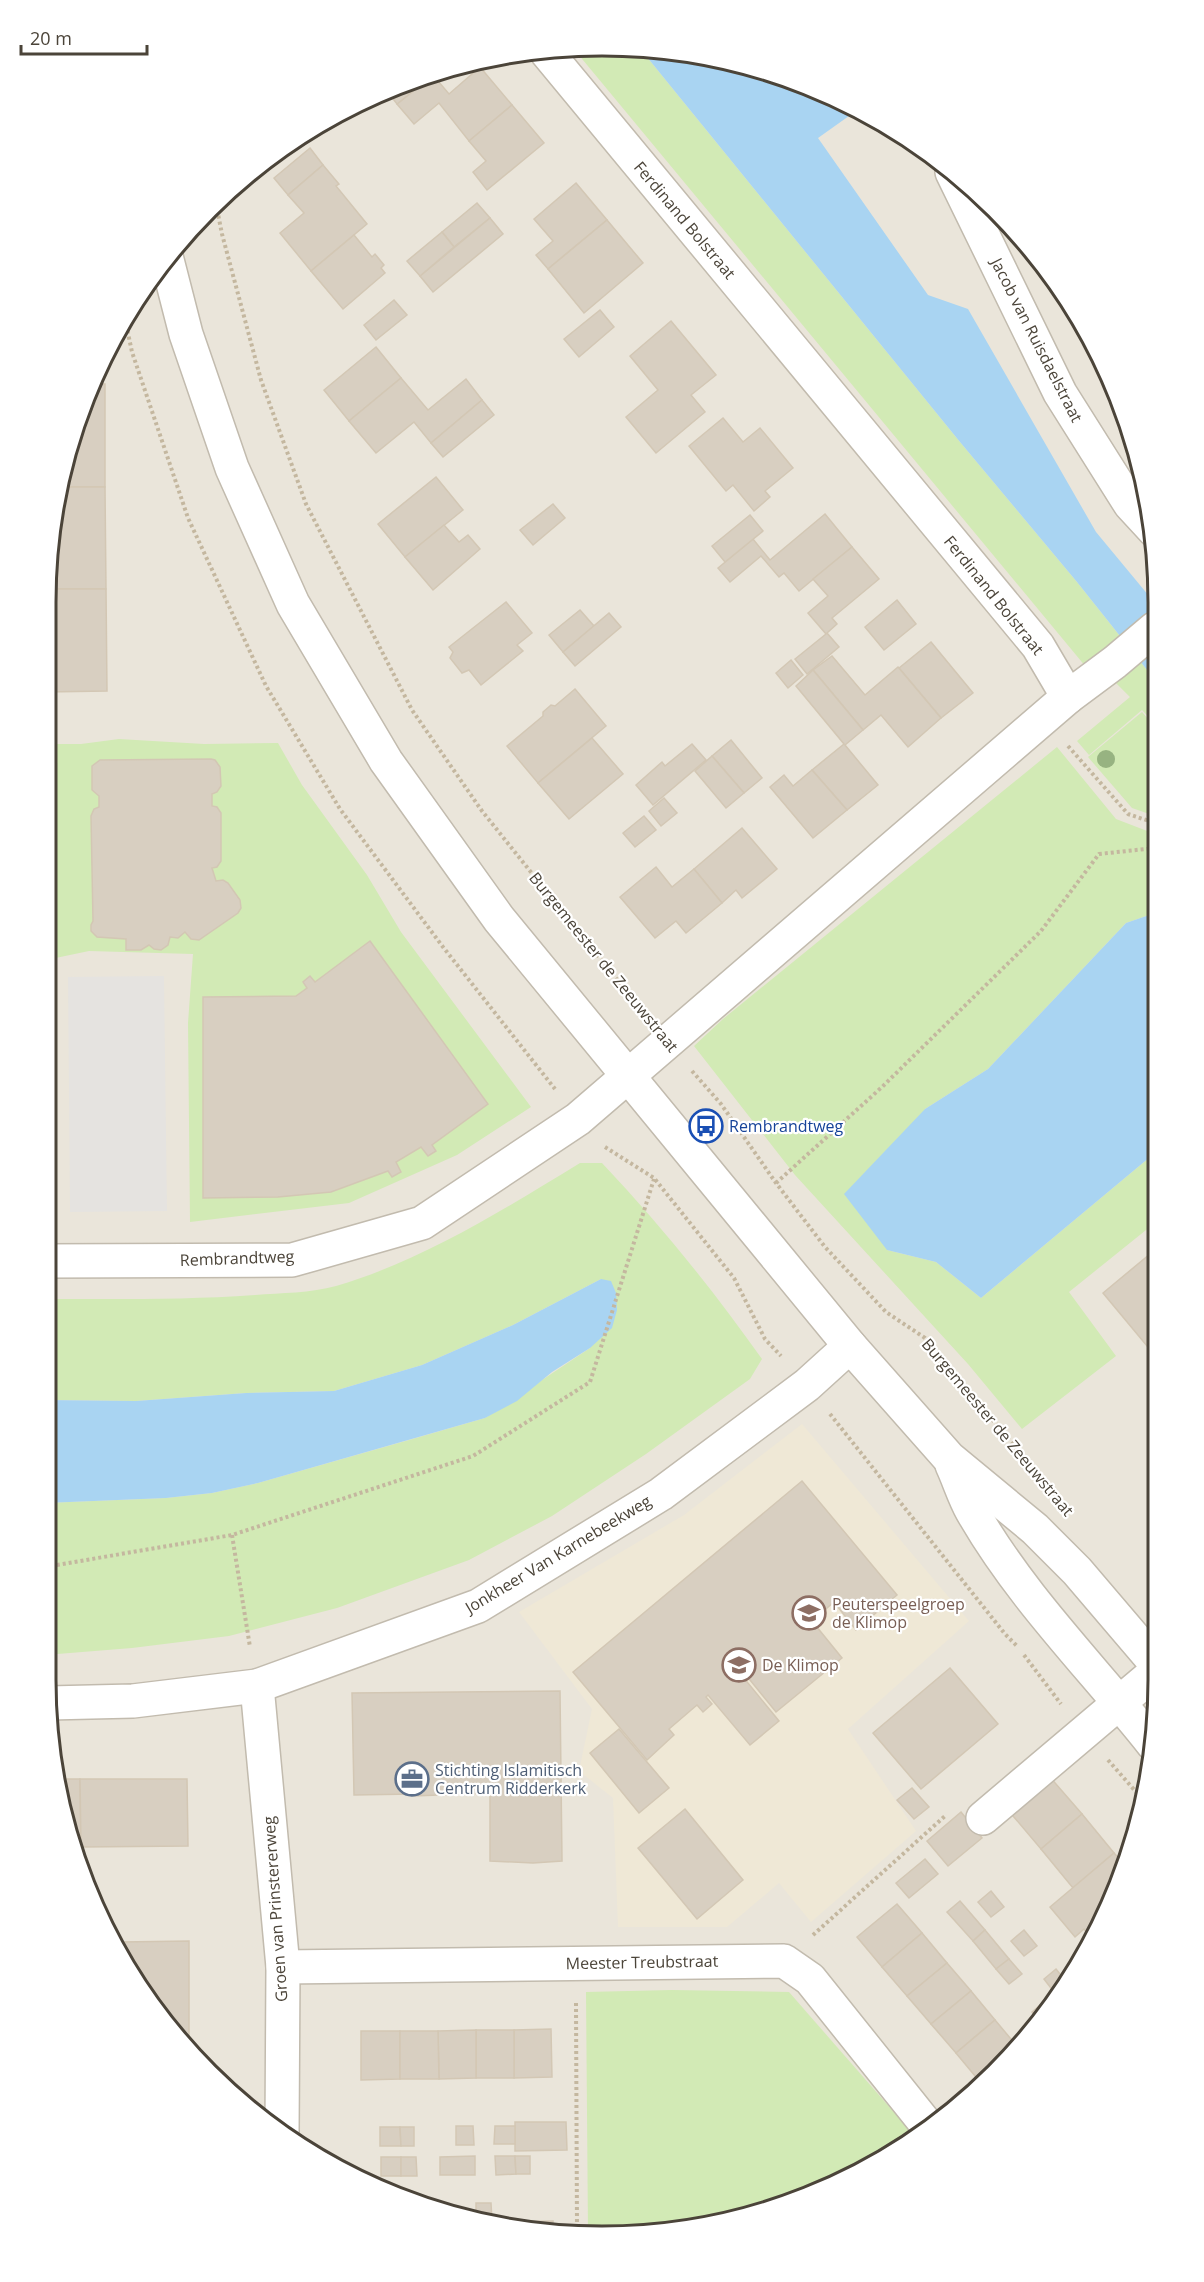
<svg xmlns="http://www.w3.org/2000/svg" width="1204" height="2282" font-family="'Open Sans',sans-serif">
  <rect width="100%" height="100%" fill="#f6f3ec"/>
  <polygon fill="#eae5da" points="639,46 746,64 849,103 970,183 1065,292 1117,389 1154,529 1158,1716 1140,1824 1101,1927 996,2074 848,2180 746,2218 639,2236 458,2218 293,2143 160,2019 75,1859 45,1680 46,566 64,458 103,355 160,263 235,183 324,119 423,74 530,50"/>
  <polygon fill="#efe8d6" points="802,1424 969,1621 848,1729 916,1831 811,1922 779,1883 727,1927 618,1927 613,1798 579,1771 592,1709 519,1612 684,1515"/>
  <g fill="#d2eab5">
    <polygon points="638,46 960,442 1077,582 1155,680 1155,724 1142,710 1089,755 1077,741 1130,697 1116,683 1105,690 573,48"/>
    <polygon points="1142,712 1155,727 1155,816 1132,808 1088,757"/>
    <polygon points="119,739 204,744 278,743 302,785 367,875 401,932 531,1107 457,1155 349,1203 190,1222 188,1023 193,954 89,951 46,960 46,744 81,744"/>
    <polygon points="1057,747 1116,819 1155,834 1155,913 1126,923 988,1069 925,1109 887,1250 936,1262 981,1298 1156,1152 1156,1222 1069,1292 1116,1356 1022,1429 968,1364 795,1175 694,1046 723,1019"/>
    <path d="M580,1163H602C660,1224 713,1290 762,1359L750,1379L646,1454L552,1516L469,1560L337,1608L229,1636L132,1648L45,1655V1503L166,1498L212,1493L258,1483L409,1440L485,1418L590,1348L601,1279L513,1325L422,1365L334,1391L246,1393L136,1401L45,1400V1299C116,1299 185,1300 255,1295C281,1293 311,1293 336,1286C424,1260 503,1210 580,1163Z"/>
    <polygon points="672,1990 789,1992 913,2134 848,2180 746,2218 639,2236 588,2231 586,1992"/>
  </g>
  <polygon fill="#e5e3e0" points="164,976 167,1211 70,1212 68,977"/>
  <g fill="#a9d4f2">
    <polygon points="638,46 746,64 852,105 856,111 818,138 928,295 968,309 1096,532 1154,602 1155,680 1077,582 960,442"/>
    <polygon points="1155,913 1156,1152 981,1298 936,1262 887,1250 844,1194 925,1109 988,1069 1126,923"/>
    <polygon points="601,1279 611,1281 616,1293 617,1310 612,1328 590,1348 552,1372 517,1401 485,1418 258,1483 212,1493 166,1498 45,1503 45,1400 136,1401 246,1393 334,1391 422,1365 513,1325"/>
  </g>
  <g fill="#d8cfc1" stroke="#d3c7b4" stroke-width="1.5">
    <polygon points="480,67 512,105 469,141 439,103 414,124 397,104 433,75 449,94"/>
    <polygon points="431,73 433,75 397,104 387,91"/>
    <polygon points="512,105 544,143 487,190 473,172 486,161 469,141"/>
    <polygon points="310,148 323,165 288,195 274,178"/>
    <polygon points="323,165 339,184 336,186 367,224 311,271 280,233 304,213 288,195"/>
    <polygon points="576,183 607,220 548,269 536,255 553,241 534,219"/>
    <polygon points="477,203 490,218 454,247 442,232"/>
    <polygon points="490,218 503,234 433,292 420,276"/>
    <polygon points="607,220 643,263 584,313 548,269"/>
    <polygon points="442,232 454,247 420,276 407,261"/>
    <polygon points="354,235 372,257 375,254 384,265 381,268 385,273 343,309 311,271"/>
    <polygon points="394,300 407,315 376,340 364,325"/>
    <polygon points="600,310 614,327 579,357 564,339"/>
    <polygon points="671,321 716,375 691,395 705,412 656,453 626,417 658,390 630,356"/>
    <polygon points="376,347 401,378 349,421 324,390"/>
    <polygon points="401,378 428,410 466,379 482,400 431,443 414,422 376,453 349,421"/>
    <polygon points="92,384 105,384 105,487 59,487 64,458"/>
    <polygon points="482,400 494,415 443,457 431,443"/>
    <polygon points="723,418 743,442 760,428 793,468 765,491 770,497 754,511 733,485 726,491 689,446"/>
    <polygon points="436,477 463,510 405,557 378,524"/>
    <polygon points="59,487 105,487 106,589 46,589 46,566"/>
    <polygon points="553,504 565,518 533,545 520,530"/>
    <polygon points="825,514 852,547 799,591 784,573 779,577 761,556 730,582 718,568 753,539 770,560"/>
    <polygon points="750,515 763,531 725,562 712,546"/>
    <polygon points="444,525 459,542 468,535 480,549 433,590 405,557"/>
    <polygon points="852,547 879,579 832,618 837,624 827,633 839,647 807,674 795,659 826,634 808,613 828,596 813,579"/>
    <polygon points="46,589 106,589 107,691 46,692"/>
    <polygon points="897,600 916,624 884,650 865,627"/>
    <polygon points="506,602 532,633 517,645 523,651 481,685 469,670 462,673 450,658 453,652 449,647"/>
    <polygon points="580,610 594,626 563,652 549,635"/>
    <polygon points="609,613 621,627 575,666 563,652"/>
    <polygon points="931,642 973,693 941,718 899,668"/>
    <polygon points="832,656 865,695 898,667 941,718 908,747 881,715 863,730 813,670"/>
    <polygon points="791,660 803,675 788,688 776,673"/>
    <polygon points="813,670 863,730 845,745 878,785 847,810 812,770 844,744 796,686"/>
    <polygon points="575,689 606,726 538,783 507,746 543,716 543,712 551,705 555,706"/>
    <polygon points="592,738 623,774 569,819 538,783"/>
    <polygon points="731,740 762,778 744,793 712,756"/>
    <polygon points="692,744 706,760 653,805 636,785 662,762 665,766"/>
    <polygon points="712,756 744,793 726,808 695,771"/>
    <polygon points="211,759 215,760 220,767 221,786 217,792 212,794 212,806 217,807 221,813 221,861 217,867 212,868 216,881 223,880 228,883 240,900 241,908 238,913 199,940 191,939 185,932 178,938 170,937 168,945 161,950 154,949 149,945 141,950 126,950 126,939 97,937 91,931 91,925 93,921 91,816 94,809 99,807 99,796 92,790 92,766 100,760"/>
    <polygon points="812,770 847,810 813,838 770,787 784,775 793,786"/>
    <polygon points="664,798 677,813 661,826 649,811"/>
    <polygon points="644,816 656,830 635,847 623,833"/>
    <polygon points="742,828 777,869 742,898 736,890 722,903 694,869"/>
    <polygon points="656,867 672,887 694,869 722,903 686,933 676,921 655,938 620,897"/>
    <polygon points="370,941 488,1104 432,1145 436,1151 428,1156 421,1147 396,1162 401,1172 392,1177 388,1171 331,1192 278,1197 203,1198 203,997 296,996 307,988 303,982 310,976 315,982"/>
    <polygon points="1156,1249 1157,1358 1103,1293"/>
    <polygon points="802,1481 897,1595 856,1630 834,1602 812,1621 842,1658 776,1712 746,1675 743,1677 779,1721 750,1745 708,1695 706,1697 712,1704 703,1712 697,1705 669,1729 674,1735 647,1760 573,1672"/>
    <polygon points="950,1668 998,1724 921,1789 873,1733"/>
    <polygon points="560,1691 562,1861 533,1863 490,1861 490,1793 414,1796 414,1794 354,1795 352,1693"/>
    <polygon points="619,1729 669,1788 639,1813 590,1753"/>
    <polygon points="1049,1776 1082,1814 1041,1849 1008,1810"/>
    <polygon points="61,1779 80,1779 81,1847 73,1847"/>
    <polygon points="80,1779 187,1779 188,1846 81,1847"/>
    <polygon points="912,1788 929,1807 914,1819 897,1800"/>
    <polygon points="685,1809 743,1880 697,1919 638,1848"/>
    <polygon points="961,1812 982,1838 948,1866 927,1841"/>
    <polygon points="1082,1814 1114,1853 1073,1888 1041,1849"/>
    <polygon points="1114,1853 1125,1865 1101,1927 1092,1939 1084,1929 1075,1937 1050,1907"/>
    <polygon points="925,1859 938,1874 909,1898 896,1883"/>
    <polygon points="991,1891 1004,1907 991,1917 978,1902"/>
    <polygon points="960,1901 985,1930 973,1941 947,1912"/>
    <polygon points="897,1904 922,1933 882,1967 857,1937"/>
    <polygon points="985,1930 1009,1959 996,1969 973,1941"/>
    <polygon points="1024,1930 1037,1946 1024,1956 1011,1941"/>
    <polygon points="922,1933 947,1963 907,1996 882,1967"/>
    <polygon points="189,1941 189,2047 160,2019 121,1946 121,1942"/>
    <polygon points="1009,1959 1022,1974 1009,1984 996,1969"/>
    <polygon points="947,1963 971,1991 931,2024 907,1996"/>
    <polygon points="1056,1969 1064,1979 1054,1992 1044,1979"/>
    <polygon points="971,1991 995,2020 956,2053 931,2024"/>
    <polygon points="1045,2001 1046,2003 1036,2017 1032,2012"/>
    <polygon points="995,2020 1016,2045 1005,2061 980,2082 956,2053"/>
    <polygon points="551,2029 552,2077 514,2078 514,2030"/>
    <rect x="476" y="2030" width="38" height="48"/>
    <polygon points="476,2030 476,2078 439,2079 438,2031"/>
    <polygon points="361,2031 400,2031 400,2079 361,2080"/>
    <polygon points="400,2031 438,2031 439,2079 400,2079"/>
    <polygon points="1005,2061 996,2074 982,2084 980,2082"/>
    <polygon points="515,2122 566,2122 567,2150 515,2151"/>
    <polygon points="456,2126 473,2126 474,2145 456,2145"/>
    <polygon points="495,2126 515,2126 515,2144 494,2144"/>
    <polygon points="380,2127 400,2127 401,2146 380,2146"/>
    <polygon points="400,2127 414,2127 414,2146 401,2146"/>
    <polygon points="475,2156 475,2175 440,2175 440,2157"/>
    <polygon points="495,2156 515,2156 516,2174 496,2175"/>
    <polygon points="515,2156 530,2156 530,2174 516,2174"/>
    <rect x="381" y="2157" width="20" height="19"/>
    <polygon points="401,2157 416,2157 417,2176 401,2176"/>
    <polygon points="476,2203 491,2203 492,2221 476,2220"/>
    <polygon points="553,2221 553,2227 516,2224 516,2222"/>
  </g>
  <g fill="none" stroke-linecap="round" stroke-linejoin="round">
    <defs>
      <g id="minor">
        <polyline points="952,172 1060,393 1130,504 1154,530"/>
        <polyline points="166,256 186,334 232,468 293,604 386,761 499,919 850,1346 949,1458 1035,1529 1077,1571 1158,1666"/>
        <polyline points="1068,697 1115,662 1154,629"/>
        <polyline points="45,1261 292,1260 422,1223 578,1119 1068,697 1038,646 544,49"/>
        <path d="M952,1465C959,1480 964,1497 972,1511C1021,1597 1092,1667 1153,1744"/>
        <polyline points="257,1686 283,1967 282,2133"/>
        <polyline points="49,1703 133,1701 257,1686 478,1606 661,1494 807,1385 850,1346"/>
        <polyline points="983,1818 1158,1670"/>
        <polyline points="283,1967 784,1961 810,1979 926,2124"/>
      </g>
    </defs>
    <use href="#minor" stroke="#c2bbae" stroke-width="36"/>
    <g stroke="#c4b79f" stroke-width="4" stroke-dasharray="3 3" stroke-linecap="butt">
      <polyline points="216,204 222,234 261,380 306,504 412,710 482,811 643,1012"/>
      <polyline points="125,319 132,352 188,518 266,686 340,809 443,947 555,1089"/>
      <polyline points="1068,746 1128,814 1155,823"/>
      <polyline points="692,1071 721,1104 776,1183 825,1247 886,1312 925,1338 1048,1487"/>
      <polyline points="605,1147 654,1178 734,1278 765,1339 781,1356"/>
      <polyline points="776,1183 882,1087 1041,931 1099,854 1155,848"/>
      <polyline points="830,1414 1005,1634 1017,1646"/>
      <polyline points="232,1535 250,1647"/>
      <polyline points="45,1567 232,1535 473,1456 590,1382 654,1179"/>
      <polyline points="1024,1655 1061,1704"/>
      <polyline points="1108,1760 1144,1801"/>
      <polyline points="813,1935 945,1816"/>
      <polyline points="576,2003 577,2230"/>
    </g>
    <use href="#minor" stroke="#fff" stroke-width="33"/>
  </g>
  <circle fill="#97b381" cx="1106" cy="759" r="9"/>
  <defs>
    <symbol id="bus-ring" viewBox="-11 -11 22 22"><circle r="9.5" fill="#fff" stroke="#1a4fb4" stroke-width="1.5"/><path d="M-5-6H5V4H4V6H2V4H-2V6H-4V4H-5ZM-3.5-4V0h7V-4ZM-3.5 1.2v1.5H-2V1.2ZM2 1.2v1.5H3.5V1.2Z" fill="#1a4fb4"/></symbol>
    <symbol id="school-ring" viewBox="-11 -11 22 22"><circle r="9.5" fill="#fff" stroke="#8d6e63" stroke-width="1.5"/><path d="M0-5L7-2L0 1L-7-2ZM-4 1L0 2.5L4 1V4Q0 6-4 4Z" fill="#8d6e63"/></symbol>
    <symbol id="office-ring" viewBox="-11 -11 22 22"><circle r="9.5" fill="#fff" stroke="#5c6f8a" stroke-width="1.5"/><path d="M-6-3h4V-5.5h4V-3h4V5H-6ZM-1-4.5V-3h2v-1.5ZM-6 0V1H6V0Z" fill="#5c6f8a"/></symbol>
  </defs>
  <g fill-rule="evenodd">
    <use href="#bus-ring" x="687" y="1107" width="38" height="38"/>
    <use href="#school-ring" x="790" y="1594" width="38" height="38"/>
    <use href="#school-ring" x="720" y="1646" width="38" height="38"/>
    <use href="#office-ring" x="393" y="1760" width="38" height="38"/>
  </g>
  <g text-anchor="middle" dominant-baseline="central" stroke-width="4.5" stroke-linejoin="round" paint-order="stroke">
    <g font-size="16" fill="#4b4439" stroke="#fff">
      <text transform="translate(685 220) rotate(50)">Ferdinand Bolstraat</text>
      <text transform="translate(1037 340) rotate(63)">Jacob van Ruisdaelstraat</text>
      <text transform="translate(994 595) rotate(51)">Ferdinand Bolstraat</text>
      <text transform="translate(604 962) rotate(51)">Burgemeester de Zeeuwstraat</text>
      <text transform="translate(237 1258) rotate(-2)">Rembrandtweg</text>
      <text transform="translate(998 1427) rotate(50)">Burgemeester de Zeeuwstraat</text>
      <text transform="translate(558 1554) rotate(-31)">Jonkheer Van Karnebeekweg</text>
      <text transform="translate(275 1909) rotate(-94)">Groen van Prinstererweg</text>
      <text transform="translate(642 1962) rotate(-1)">Meester Treubstraat</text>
    </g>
    <g font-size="16" fill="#164399" stroke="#fff" text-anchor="start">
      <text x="729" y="1126">Rembrandtweg</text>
    </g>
    <g font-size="16" fill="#785e54" stroke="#fff" text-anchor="start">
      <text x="832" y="1604">Peuterspeelgroep<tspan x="832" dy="18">de Klimop</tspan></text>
      <text x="762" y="1665">De Klimop</text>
    </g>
    <g font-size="16" fill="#4e5e75" stroke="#fff" text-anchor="start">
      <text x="435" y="1770">Stichting Islamitisch<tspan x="435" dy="18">Centrum Ridderkerk</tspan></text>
    </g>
  </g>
  <path d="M0 0H1204V2282H0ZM602 56H602A546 546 0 0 1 1148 602V1680A546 546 0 0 1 602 2226H602A546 546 0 0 1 56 1680V602A546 546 0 0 1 602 56Z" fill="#fff" fill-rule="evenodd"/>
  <path fill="none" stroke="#4b4439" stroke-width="3" d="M602 56H602A546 546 0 0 1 1148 602V1680A546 546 0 0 1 602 2226H602A546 546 0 0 1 56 1680V602A546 546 0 0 1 602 56Z"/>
  <path d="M21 45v9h126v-9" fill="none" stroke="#4b4439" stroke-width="3"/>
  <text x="30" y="45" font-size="18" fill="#4b4439" stroke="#ffffff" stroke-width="4.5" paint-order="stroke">20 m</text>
</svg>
